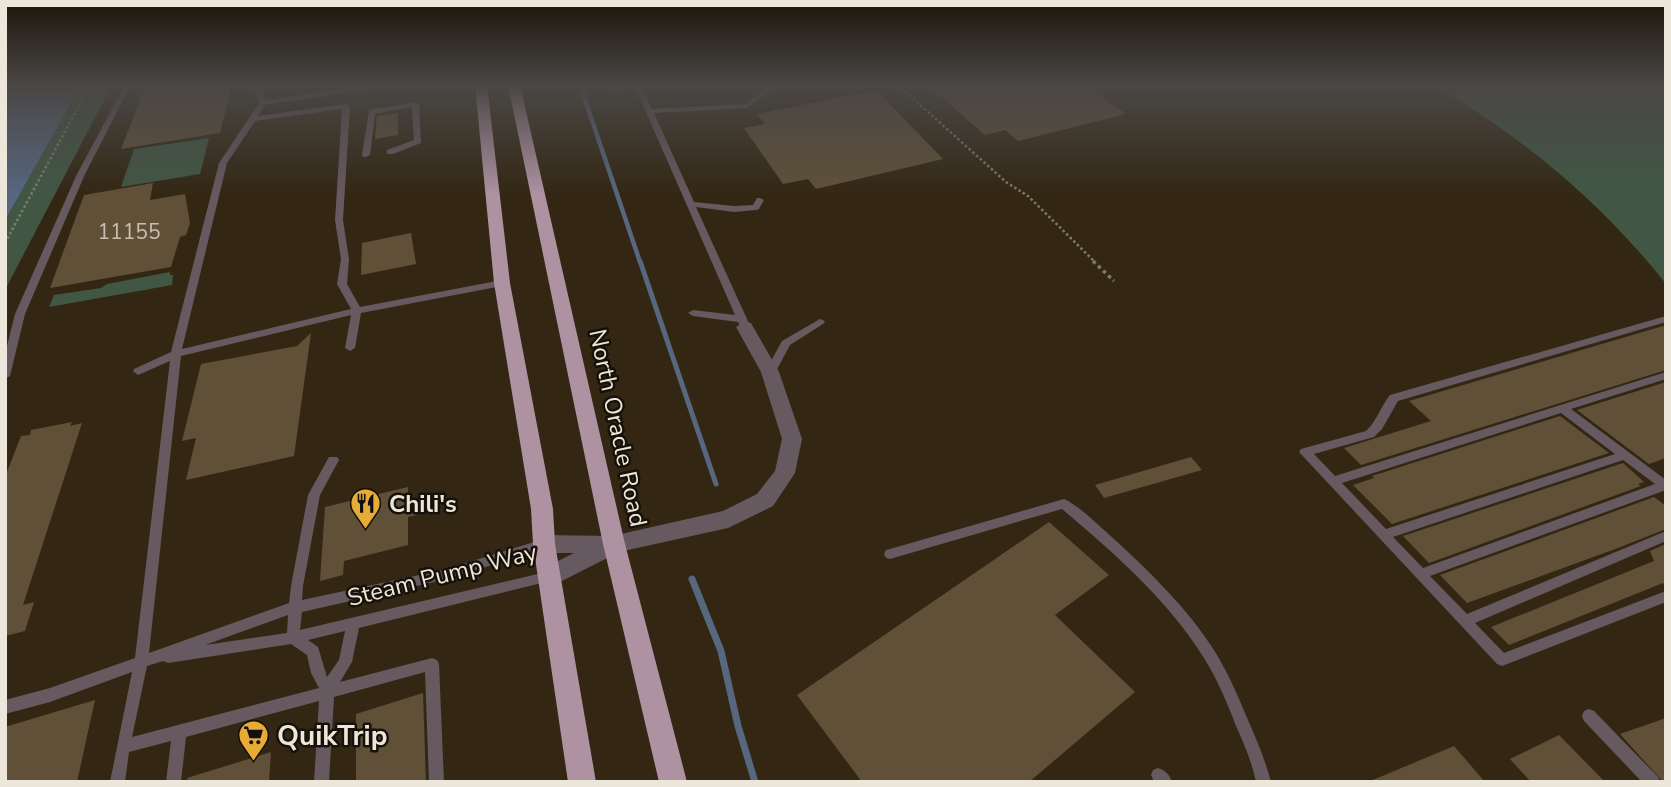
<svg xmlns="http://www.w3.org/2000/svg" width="1671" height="787" font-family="'Nunito Sans',sans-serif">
  <rect width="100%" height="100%" fill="#332714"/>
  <g fill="#415744">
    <polygon points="5,85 112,85 5,290"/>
    <path d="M1433,85H1666V284C1603,204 1522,136 1433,85Z"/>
    <polygon points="209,138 200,174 121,187 134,149"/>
    <polygon points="170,272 170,275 173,275 172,285 49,307 54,295 101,288 107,284"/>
  </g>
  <polygon fill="#56677f" points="5,85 81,85 5,220"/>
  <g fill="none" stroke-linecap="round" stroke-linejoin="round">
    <polyline stroke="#56677f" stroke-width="4.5" points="580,85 640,262"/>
    <polyline stroke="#56677f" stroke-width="5" points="640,261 716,484"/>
    <polyline stroke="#56677f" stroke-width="7" points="692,579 721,651 738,726 755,782"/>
  </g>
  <g fill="#605038">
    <polygon points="146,85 232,85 220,133 121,149"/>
    <polygon points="928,85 1085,85 1126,114 1018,141 1005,130 985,135"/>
    <polygon points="876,90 943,159 816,189 808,179 783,184 744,128 765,124 757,114"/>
    <polygon points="398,113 398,135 375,139 377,116"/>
    <polygon points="153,183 150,200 185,194 190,223 186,235 180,237 171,267 50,288 84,195"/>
    <polygon points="411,233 416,264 361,275 362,243"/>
    <polygon points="1663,326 1666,328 1666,370 1361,465 1344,448 1431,421 1409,401"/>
    <polygon points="311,333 294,456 186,480 196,438 182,441 201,364 297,346"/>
    <polygon points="1666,382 1666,458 1649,464 1577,410"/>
    <polygon points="1560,416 1609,453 1392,524 1353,485 1374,478 1372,476"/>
    <polygon points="72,422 70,426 82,423 23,605 34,602 25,631 5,636 5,477 21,436 30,435 31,430"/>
    <polygon points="1191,457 1202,470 1104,498 1095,485"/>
    <polygon points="1623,463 1644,482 1638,484 1641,486 1429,563 1403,536"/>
    <polygon points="408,487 408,501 416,499 417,515 408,517 408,545 344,561 343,575 320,581 325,507"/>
    <polygon points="1654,497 1666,506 1666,529 1618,548 1467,603 1440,575"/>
    <polygon points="1049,522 1109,575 1055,615 1135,692 1029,782 862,782 797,695"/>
    <polygon points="1666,544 1666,587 1663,583 1509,645 1491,627 1654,561 1650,551"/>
    <polygon points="423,693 426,782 356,782 356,714"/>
    <polygon points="95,700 77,782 5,782 5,727"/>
    <polygon points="1666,718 1666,782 1663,782 1620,734"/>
    <polygon points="1559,735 1605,782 1531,782 1510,759"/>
    <polygon points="1454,746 1485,782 1368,782"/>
    <polygon points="271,752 269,782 188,782 187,778"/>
  </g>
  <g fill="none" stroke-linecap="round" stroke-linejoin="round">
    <g stroke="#837969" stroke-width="2.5" stroke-dasharray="2.5 2.5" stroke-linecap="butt">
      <polyline points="898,85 1006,182 1028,196 1095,262"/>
      <polyline points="5,243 90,85"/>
    </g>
    <polyline stroke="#837969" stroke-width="3.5" stroke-dasharray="3.5 3.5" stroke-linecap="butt" points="1093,261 1114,281"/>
    <g fill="#665960" fill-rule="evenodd">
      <polygon points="125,85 131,85 85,174 25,314 10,376 5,379 5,354 15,314 77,174"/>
      <path d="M253,85H259L266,100L370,85H387L384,87L265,105L258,116L346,104L350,106L343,220L349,259L347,284L360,307L502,280L507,283L502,286L361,313L355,348L350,351L345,348L351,315L181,356L149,653L289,603L291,586L308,495L329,457H337L339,460L320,495L303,586L302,600L443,570L544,539L548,540L550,544L548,548L443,580L302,612L300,630L550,571L554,572L556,576L554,580L550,581L359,628L352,662L340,682L432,658L437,660L439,664L444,782H429L425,672L334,697L329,782H314L319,701L186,737L181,782H166L171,741L129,752L125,782H110L132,672L50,702L5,714V700L50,688L135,658L170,361L138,375L133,371L134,369L171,352L219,163L259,103ZM342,109L335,220L341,259L337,284L351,309L182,349L227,163L255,121ZM288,615L287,633L205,645ZM345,631L339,660L327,677L318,647L308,640ZM291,644L307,655L311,673L319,688L132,737L147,666L163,661L168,663Z"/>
      <polygon points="624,85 641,85 652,109 745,104 767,88 768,85 774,85 772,90 747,108 654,113 694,202 734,206 753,205 757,198 760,198 764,200 759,209 756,210 734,212 696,207 747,319 750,327 748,329 742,329 738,322 693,316 688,313 693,310 735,315 635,87 611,92 608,90"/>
      <polygon points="415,102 419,104 421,143 393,154 387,154 387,150 414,140 412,107 375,114 370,155 366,157 363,157 362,155 369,110"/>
      <path d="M1666,316V322L1398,401L1382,429L1374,437L1314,454L1335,476L1666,372V379L1571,409L1666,480V490L1430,576L1467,614L1666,531V541L1475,623L1504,653L1666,591V602L1502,666L1497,664L1299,452L1301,449L1366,431C1377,421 1381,406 1390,395ZM1561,413L1615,454L1386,529L1342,483ZM1623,460L1655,484L1423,568L1393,537Z"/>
      <polygon points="820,319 823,320 825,322 823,324 790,345 774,375 766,375 765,372 782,341"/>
      <path d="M1064,499C1080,506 1100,527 1114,539C1150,572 1187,608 1214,650C1229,674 1240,701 1251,727C1259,745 1266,763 1271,782H1256C1252,762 1244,744 1236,726C1227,702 1217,679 1204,658C1168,600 1114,553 1062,509L890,559L886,558L884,554L886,550L890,549Z"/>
      <polygon points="1589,709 1594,711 1658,777 1660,782 1642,782 1584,721 1582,716 1584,711"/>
      <path d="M1158,768C1165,770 1170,775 1172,782H1154L1151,775L1153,770Z"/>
    </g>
    <polygon fill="#665960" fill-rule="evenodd" points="745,321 751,323 779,372 802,439 795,473 773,506 728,528 619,552 558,583 550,586 542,583 538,576 542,569 574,553 544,553 536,551 533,544 536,537 544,535 612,536 723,511 757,494 775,471 782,439 761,372 736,327"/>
    <g fill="#ae92a2" fill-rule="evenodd">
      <polygon points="475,85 487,85 510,283 553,509 555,544 596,782 568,782 533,544 531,509 494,283"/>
      <polygon points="508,85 520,85 625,544 687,782 659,782 603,544"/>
    </g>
  </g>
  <linearGradient id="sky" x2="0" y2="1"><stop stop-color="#1c150b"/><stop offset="0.44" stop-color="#4a4745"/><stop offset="1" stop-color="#4a4745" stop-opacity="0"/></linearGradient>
  <rect width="1671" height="195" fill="url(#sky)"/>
  <defs>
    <symbol id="restaurant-pin" viewBox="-11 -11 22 30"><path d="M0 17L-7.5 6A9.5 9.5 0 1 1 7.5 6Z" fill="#e6ac36" stroke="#161109"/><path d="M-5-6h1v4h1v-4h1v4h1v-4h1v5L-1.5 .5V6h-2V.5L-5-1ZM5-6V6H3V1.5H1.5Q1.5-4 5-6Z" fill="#111"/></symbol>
    <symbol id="supermarket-pin" viewBox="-11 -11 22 30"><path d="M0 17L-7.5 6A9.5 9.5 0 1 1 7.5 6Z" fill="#e6ac36" stroke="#161109"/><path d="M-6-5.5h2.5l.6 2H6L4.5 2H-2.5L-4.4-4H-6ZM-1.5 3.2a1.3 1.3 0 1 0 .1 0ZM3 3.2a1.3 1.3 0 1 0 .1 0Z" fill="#111"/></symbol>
  </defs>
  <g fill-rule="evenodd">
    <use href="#restaurant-pin" x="348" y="486" width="35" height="47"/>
    <use href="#supermarket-pin" x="236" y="718" width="35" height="47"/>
  </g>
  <g text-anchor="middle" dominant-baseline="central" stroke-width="5" stroke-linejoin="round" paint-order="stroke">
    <g font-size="21" fill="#cac0b2">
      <text x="129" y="232">11155</text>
    </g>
    <g font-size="24" fill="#ede6da" stroke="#161109">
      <text transform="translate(618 428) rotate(78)">North Oracle Road</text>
      <text transform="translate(442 575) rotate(-14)">Steam Pump Way</text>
    </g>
    <g font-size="24" font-weight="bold" fill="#ede6da" stroke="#161109" text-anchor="start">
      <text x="389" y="504">Chili's</text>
    </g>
    <g font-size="28" font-weight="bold" fill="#ede6da" stroke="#161109" text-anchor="start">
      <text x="277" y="736">QuikTrip</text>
    </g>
  </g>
  <rect width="1671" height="787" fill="none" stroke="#ede6da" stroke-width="14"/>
</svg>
